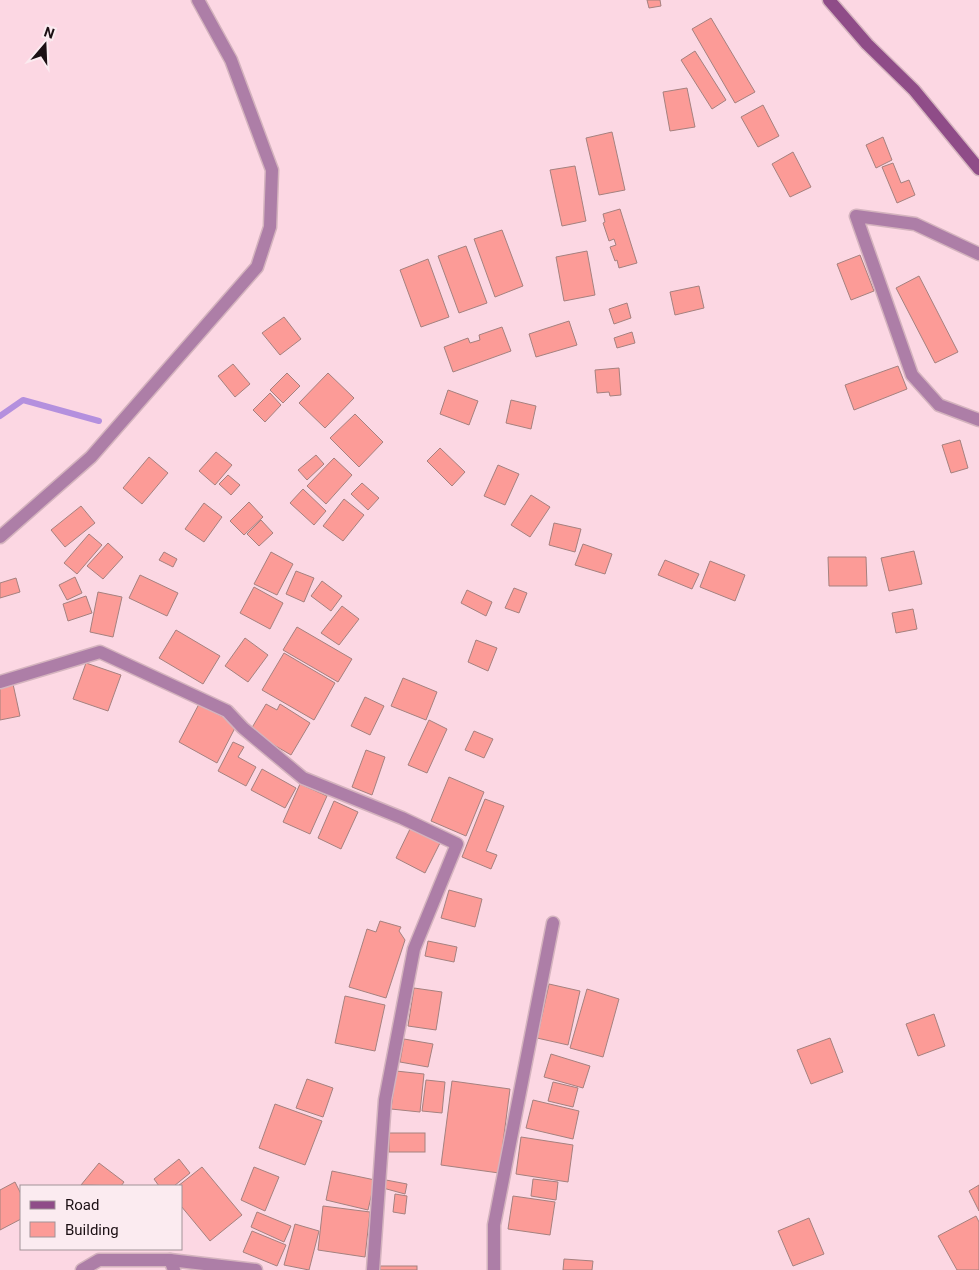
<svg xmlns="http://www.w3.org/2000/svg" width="979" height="1270" font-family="Roboto,sans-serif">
  <rect width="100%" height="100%" fill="#fcd7e3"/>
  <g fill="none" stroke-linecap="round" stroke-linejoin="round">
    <polyline stroke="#b490de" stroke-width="6" points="0,416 23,400 99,421"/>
  </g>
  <g fill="#fc9b97" stroke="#a5817f">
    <polygon points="647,0 660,0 661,6 649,8"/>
    <polygon points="711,18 755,92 735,103 692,29"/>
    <polygon points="695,51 726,100 712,109 681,60"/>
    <polygon points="687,88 695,127 670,131 663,92"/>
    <polygon points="763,105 779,136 758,147 741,117"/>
    <polygon points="612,132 625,190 599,195 586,138"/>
    <polygon points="883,137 892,160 876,168 866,145"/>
    <polygon points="793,152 811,187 790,197 772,164"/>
    <polygon points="893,163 901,183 909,180 915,195 897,203 882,167"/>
    <polygon points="575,166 586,221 562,226 550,170"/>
    <polygon points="620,209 637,263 619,268 617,260 615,261 610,247 616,245 614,239 609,241 603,223 605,222 603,214"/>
    <polygon points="502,230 523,286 495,297 474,239"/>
    <polygon points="466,246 487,303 459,313 438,256"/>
    <polygon points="587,251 595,295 564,301 556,257"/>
    <polygon points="860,255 874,291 851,300 837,264"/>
    <polygon points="428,259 449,317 421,327 400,270"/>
    <polygon points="919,276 958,352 935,363 896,288"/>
    <polygon points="699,286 704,308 675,315 670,292"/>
    <polygon points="627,303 631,318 614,324 609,309"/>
    <polygon points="284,317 301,339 280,355 262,333"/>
    <polygon points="569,321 577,345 536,357 529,334"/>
    <polygon points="502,327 511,351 453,372 444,347 468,338 470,343 480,340 479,335"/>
    <polygon points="632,332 635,343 617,348 614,338"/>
    <polygon points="233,364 250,384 235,397 218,376"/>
    <polygon points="898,366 907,389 854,410 845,385"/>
    <polygon points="619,368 621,395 610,396 609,392 597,393 595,370"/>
    <polygon points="287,373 300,386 283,403 270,390"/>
    <polygon points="328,373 354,398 325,428 299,403"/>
    <polygon points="448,390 478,401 469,425 440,414"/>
    <polygon points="270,393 281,405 265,422 253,410"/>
    <polygon points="511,400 536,406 531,429 506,423"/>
    <polygon points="355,414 383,442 359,467 330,438"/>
    <polygon points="960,440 968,468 951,473 942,445"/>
    <polygon points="440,448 465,472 452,486 427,461"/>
    <polygon points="216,452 232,465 215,485 199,471"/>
    <polygon points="316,455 324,464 307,480 298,470"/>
    <polygon points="149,457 168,473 142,504 123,488"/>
    <polygon points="334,458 352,475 326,504 307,486"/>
    <polygon points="498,465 519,474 505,505 484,496"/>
    <polygon points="228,475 240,485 231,495 219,484"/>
    <polygon points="362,483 379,498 368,510 351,494"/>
    <polygon points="303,489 326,511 314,525 290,503"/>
    <polygon points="531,495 550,507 530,537 511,525"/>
    <polygon points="344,499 364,515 343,541 323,526"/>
    <polygon points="249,502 263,517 244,535 230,521"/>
    <polygon points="204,503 222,517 204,542 185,529"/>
    <polygon points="81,506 95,523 65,547 51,530"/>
    <polygon points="261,520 273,533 259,546 247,534"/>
    <polygon points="554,523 581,529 575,552 549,545"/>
    <polygon points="89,534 102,545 77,574 64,563"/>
    <polygon points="108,543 123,557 103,579 87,566"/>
    <polygon points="583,544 612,554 605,574 575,565"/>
    <polygon points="914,551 922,584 889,591 881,558"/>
    <polygon points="164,552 177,559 173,567 159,560"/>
    <polygon points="271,552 293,564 277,595 254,584"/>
    <polygon points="828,557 866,557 867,586 829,586"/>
    <polygon points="665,560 699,574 692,589 658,575"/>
    <polygon points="710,561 745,575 735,601 700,587"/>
    <polygon points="296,571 314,578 304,602 286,594"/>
    <polygon points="140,575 178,593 167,616 129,598"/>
    <polygon points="75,577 82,593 67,600 59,585"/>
    <polygon points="16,578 20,592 0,598 0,583"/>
    <polygon points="322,581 342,596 331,611 311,596"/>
    <polygon points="254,587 283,603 270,629 240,613"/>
    <polygon points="514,588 527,593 519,613 505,608"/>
    <polygon points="467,590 492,602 486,616 461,603"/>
    <polygon points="98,592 122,597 113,637 90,632"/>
    <polygon points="86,596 92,613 68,621 63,604"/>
    <polygon points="342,606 359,619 339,645 321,633"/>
    <polygon points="913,609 917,629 896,633 892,613"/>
    <polygon points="297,627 352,659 338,682 283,650"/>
    <polygon points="176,630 220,656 203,684 159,658"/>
    <polygon points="245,638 268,655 248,682 225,666"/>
    <polygon points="476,640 497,648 488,671 468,662"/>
    <polygon points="284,653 335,683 314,720 262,690"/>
    <polygon points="86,663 121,675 108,711 73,699"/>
    <polygon points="403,678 437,692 426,720 391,706"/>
    <polygon points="13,684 20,716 0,720 0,686"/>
    <polygon points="365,697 384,706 370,735 351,726"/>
    <polygon points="199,704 237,724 217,763 179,742"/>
    <polygon points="266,704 277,710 280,704 310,723 291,755 250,731"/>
    <polygon points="429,720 447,729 427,773 408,765"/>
    <polygon points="474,731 493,739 484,758 465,750"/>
    <polygon points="233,742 244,747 238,757 256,767 246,786 218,771"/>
    <polygon points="366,750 385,757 372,795 352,787"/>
    <polygon points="262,769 296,788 285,808 251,790"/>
    <polygon points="449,777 484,792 466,836 431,821"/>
    <polygon points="300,784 327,796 310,834 283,822"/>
    <polygon points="485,799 504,806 486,851 497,855 491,869 462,857"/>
    <polygon points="334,801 358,812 341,849 318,838"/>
    <polygon points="411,827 441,841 425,873 396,858"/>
    <polygon points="449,890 482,899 475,927 441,918"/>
    <polygon points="380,921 401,927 399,931 405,940 386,998 349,987 367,929 376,932"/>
    <polygon points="428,941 457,947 454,962 425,956"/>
    <polygon points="549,984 580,991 568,1045 537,1038"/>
    <polygon points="414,988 442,992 436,1030 408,1026"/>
    <polygon points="587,989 619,999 603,1057 570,1048"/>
    <polygon points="345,996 385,1005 375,1051 335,1043"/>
    <polygon points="934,1014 945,1046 918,1056 906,1024"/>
    <polygon points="830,1038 843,1072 811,1084 797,1050"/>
    <polygon points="404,1039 433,1044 428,1067 400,1062"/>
    <polygon points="551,1054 590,1066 583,1088 544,1077"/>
    <polygon points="396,1071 424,1074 420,1112 391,1109"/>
    <polygon points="307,1079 333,1088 323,1117 296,1108"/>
    <polygon points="426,1080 445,1082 442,1113 422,1111"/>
    <polygon points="452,1081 510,1089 499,1173 441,1165"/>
    <polygon points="553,1082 578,1088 573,1107 548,1101"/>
    <polygon points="533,1100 579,1111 573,1139 526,1128"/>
    <polygon points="275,1104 322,1121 305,1165 259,1148"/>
    <rect x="389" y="1133" width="36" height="19"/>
    <polygon points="521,1137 573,1145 568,1182 516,1174"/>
    <polygon points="179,1159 190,1173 174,1186 159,1186 154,1179"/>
    <polygon points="99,1163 124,1182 121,1186 81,1185"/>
    <polygon points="202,1167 242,1215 210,1241 181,1206 181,1186 178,1186"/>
    <polygon points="254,1167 279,1177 265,1211 241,1200"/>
    <polygon points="332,1171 375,1180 368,1210 326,1200"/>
    <polygon points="533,1179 558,1182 556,1200 531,1196"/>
    <polygon points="386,1180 407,1184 405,1194 383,1188"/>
    <polygon points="15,1182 21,1194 21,1219 0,1230 0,1190"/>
    <polygon points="979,1185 979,1211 969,1191"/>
    <polygon points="395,1194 407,1196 405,1214 393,1212"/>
    <polygon points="513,1196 555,1202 550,1235 508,1229"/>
    <polygon points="323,1206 370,1212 365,1257 318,1250"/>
    <polygon points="257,1212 291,1226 284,1242 251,1227"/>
    <polygon points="976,1216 979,1222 979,1270 957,1270 938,1236"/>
    <polygon points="809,1218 824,1254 793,1266 778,1231"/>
    <polygon points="295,1224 319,1231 309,1270 284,1265"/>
    <polygon points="252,1231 286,1245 277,1266 243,1252"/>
    <polygon points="564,1259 593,1261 592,1270 563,1270"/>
    <rect x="380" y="1266" width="37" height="4"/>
  </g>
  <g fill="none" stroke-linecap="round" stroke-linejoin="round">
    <defs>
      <polyline id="lane" points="0,537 91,457 257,267 270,227 272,170 231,60 198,0"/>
      <g id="street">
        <polyline points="979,254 915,224 856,216 912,375 939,405 979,420"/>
        <polyline points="0,682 100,652 227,711 243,728 303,778 402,818 457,844 414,949 385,1100 373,1270"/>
        <polyline points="82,1270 99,1260 170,1260"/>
        <polyline points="174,1270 170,1260 256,1270"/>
        <polyline points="494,1270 494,1225 553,923"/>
      </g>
      <polyline id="secondary" points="829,0 867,44 914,90 979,169"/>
    </defs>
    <use href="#lane" stroke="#d4b3be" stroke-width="15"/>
    <use href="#street" stroke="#d4b3be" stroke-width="15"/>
    <use href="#secondary" stroke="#d4b3be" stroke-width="15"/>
    <use href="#lane" stroke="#ad7ea7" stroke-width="12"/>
    <use href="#street" stroke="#ad7ea7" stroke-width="12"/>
    <use href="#secondary" stroke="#8f4c88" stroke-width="12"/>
  </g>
  <rect x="20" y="1185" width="162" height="65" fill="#fbebf0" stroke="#a19398"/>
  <rect x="30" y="1201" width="25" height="8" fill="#8f4c88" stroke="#a19398"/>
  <text x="65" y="1210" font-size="15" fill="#1b0f13">Road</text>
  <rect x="30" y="1222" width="25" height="15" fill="#fc9b97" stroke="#a19398"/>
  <text x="65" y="1235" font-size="15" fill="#1b0f13">Building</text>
  <g transform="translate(45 45) rotate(19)" stroke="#fbebf0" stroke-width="4" paint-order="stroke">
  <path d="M0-4L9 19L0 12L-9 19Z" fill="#1b0f13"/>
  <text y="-8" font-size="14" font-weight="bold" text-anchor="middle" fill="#1b0f13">N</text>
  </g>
</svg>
